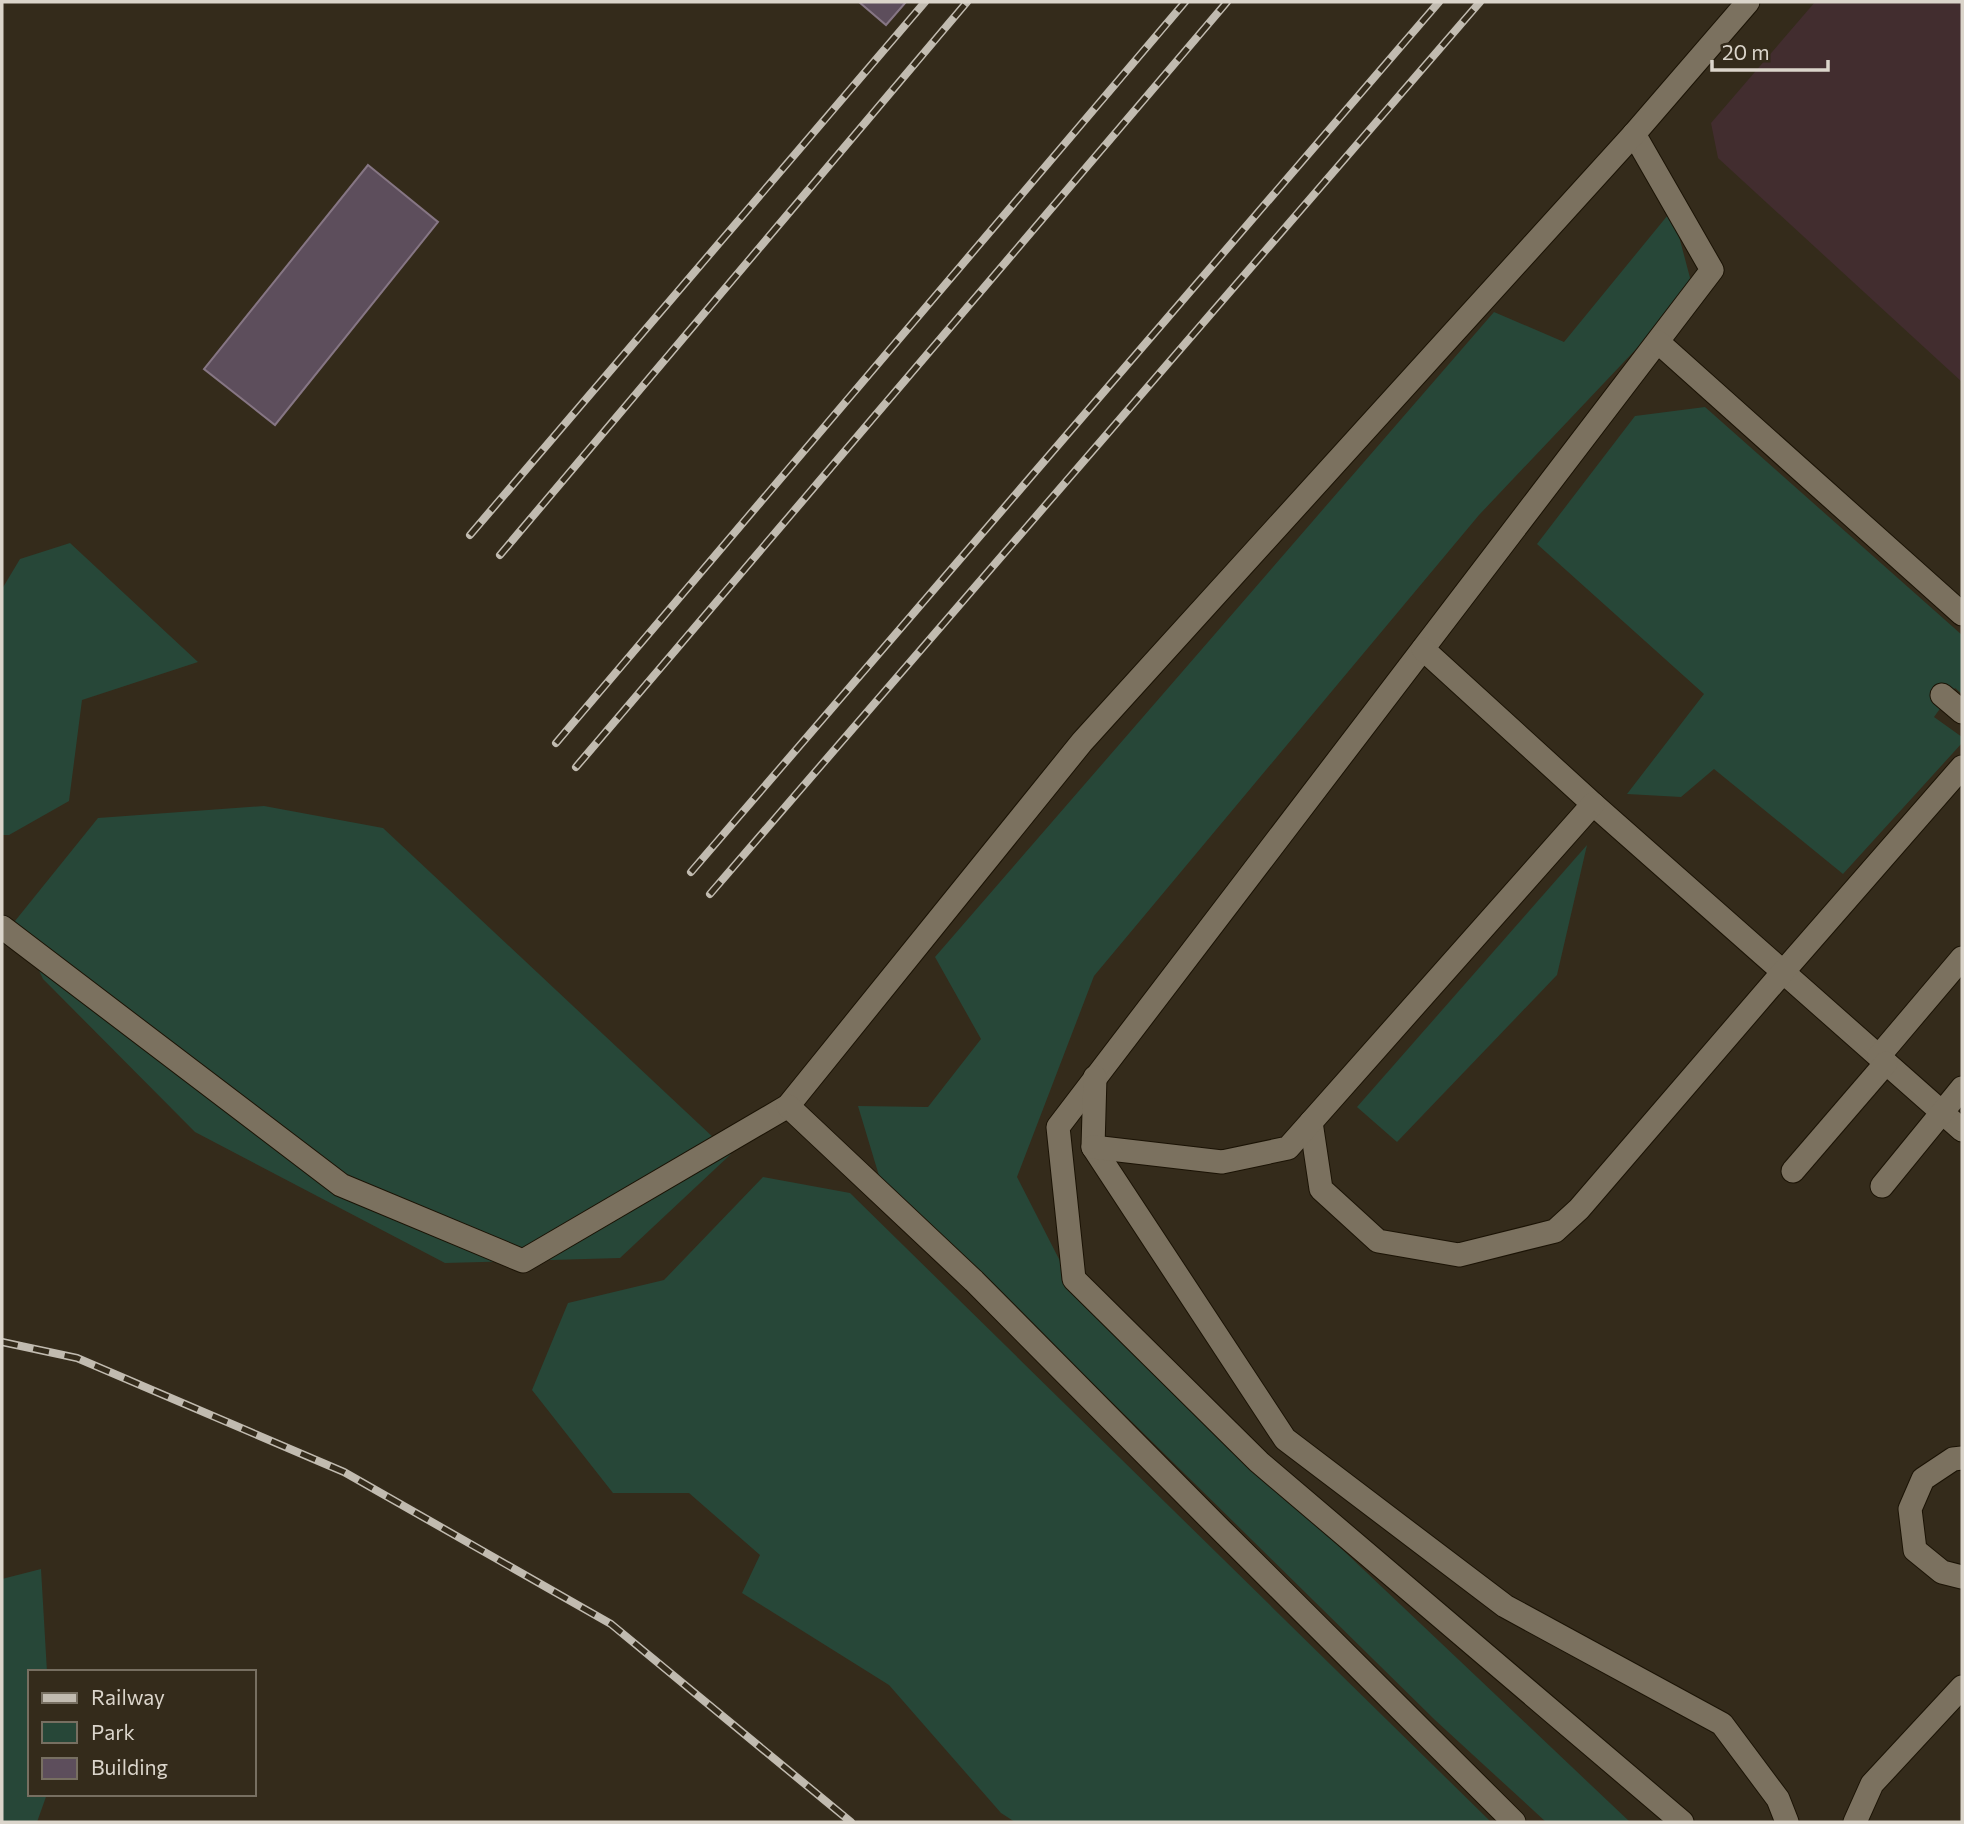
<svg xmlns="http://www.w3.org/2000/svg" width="1964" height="1824" font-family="Commissioner,sans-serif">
  <rect width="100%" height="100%" fill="#342b1b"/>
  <polygon fill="#422d2f" points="1815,2 1962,2 1962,382 1718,158 1711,123"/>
  <g fill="#274738">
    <polygon points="1672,210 1693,289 1479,515 1094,976 1017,1177 1081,1302 1630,1822 1546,1822 1435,1720 1005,1297 880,1179 858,1106 928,1107 981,1039 935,957 1494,312 1564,342"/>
    <polygon points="1705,407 1962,635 1962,694 1955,688 1934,717 1962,737 1962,743 1843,874 1714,769 1681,797 1627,794 1704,694 1537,544 1635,416"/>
    <polygon points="70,543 198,662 82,700 69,801 9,835 2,835 2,589 20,559"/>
    <polygon points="264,806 383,828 731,1154 620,1258 445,1263 195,1132 43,979 15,921 98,818"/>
    <polygon points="1587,845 1557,975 1397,1142 1357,1107"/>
    <polygon points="763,1177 850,1193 1491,1822 1015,1822 1001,1813 889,1685 742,1593 760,1555 689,1493 613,1493 532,1390 568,1303 664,1280"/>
    <polygon points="41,1569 47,1672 30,1672 30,1794 47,1794 37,1822 2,1822 2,1579"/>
  </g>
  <g fill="#5d4e5c" stroke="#867684" stroke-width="2">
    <polygon points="859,2 906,2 886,25"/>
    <polygon points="368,165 438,222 275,425 204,369"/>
  </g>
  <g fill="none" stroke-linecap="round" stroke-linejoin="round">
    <defs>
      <g id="service">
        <polyline points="1634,134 1712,270 1058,1127 1074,1279 1259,1462 1682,1822"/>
        <polyline points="1658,342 1962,614"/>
        <polyline points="1423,649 1593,804 1962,1130"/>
        <polyline points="1942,695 1962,712"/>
        <polyline points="2,927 341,1185 523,1261 788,1106 1082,742 1634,134 1748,2"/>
        <polyline points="1879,1056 1962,958"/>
        <polyline points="1095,1077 1093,1147 1285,1439 1505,1606 1722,1724 1778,1799 1787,1822"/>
        <polyline points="788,1106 974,1281 1222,1531 1514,1822"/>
        <polyline points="1311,1122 1321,1189 1378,1241 1459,1255 1555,1231 1579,1209 1783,972 1962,767"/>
        <polyline points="1093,1147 1222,1162 1288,1148 1593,804"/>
        <polyline points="1793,1171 1886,1063"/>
        <polyline points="1882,1186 1962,1088"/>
        <polyline points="1962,1458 1953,1459 1923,1479 1910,1509 1915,1550 1942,1572 1962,1577"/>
        <polyline points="1855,1822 1872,1784 1962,1687"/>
      </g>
    </defs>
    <use href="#service" stroke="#1b1305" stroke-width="25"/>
    <use href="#service" stroke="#7b715f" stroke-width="23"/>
    <defs>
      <g id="rail">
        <polyline points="470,535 925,2"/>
        <polyline points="500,555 967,2"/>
        <polyline points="556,743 1185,2"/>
        <polyline points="576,767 1227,2"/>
        <polyline points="691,872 1439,2"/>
        <polyline points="710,894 1480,2"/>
        <polyline points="2,1342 77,1358 344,1472 611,1624 851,1822"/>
      </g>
    </defs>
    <use href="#rail" stroke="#c1bbb0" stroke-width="8"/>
    <use href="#rail" stroke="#342b1b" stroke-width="5" stroke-dasharray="16" stroke-linecap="butt"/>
  </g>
  <rect width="1964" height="1824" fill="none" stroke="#dbd5cb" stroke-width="7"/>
  <rect x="28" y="1670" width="228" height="126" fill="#342b1b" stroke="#776f61" stroke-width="2"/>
  <rect x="42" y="1693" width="35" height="10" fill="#c1bbb0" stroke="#776f61" stroke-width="2"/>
  <text x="91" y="1705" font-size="21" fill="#dbd5cb">Railway</text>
  <rect x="42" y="1722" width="35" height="21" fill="#274738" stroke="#776f61" stroke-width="2"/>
  <text x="91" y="1740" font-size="21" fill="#dbd5cb">Park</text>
  <rect x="42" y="1758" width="35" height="21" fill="#5d4e5c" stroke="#776f61" stroke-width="2"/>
  <text x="91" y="1775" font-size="21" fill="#dbd5cb">Building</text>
  <path d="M1712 60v10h116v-10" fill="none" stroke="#dbd5cb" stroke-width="3.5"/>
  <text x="1722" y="60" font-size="21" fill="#dbd5cb" stroke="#342b1b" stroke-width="5" paint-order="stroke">20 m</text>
</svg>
